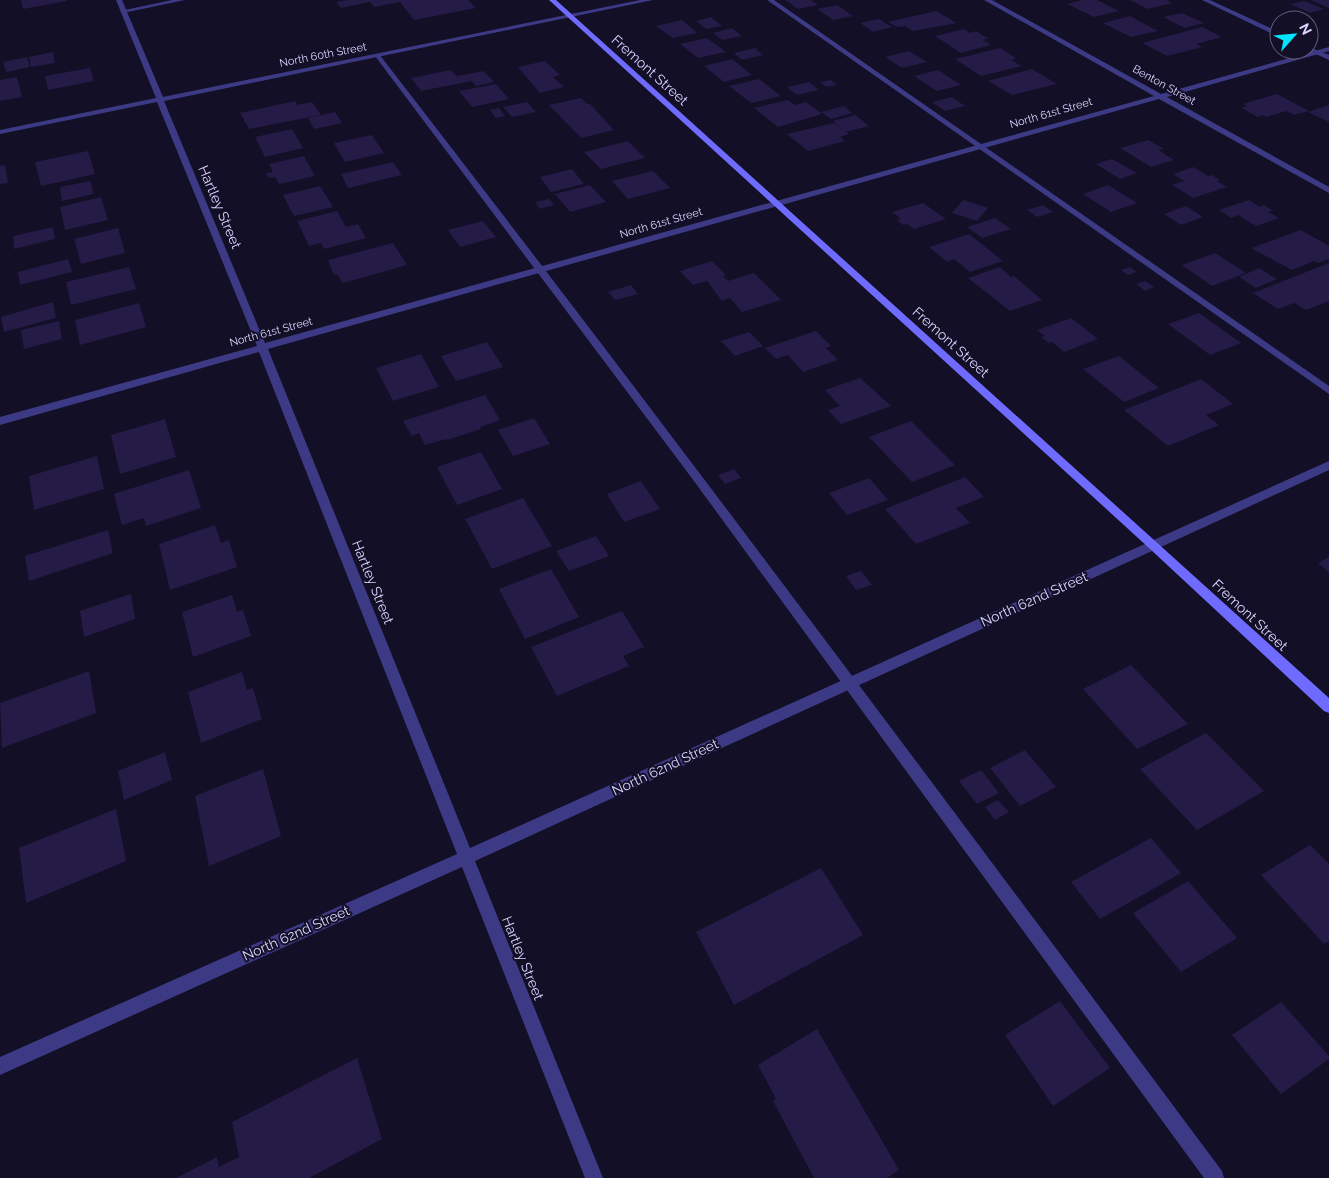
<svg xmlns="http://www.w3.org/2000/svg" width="1329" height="1178" font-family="Raleway,sans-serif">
  <rect width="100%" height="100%" fill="#130f26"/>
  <g fill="#241b47">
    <polygon points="21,0 67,0 67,1 23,9"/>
    <polygon points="347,0 468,0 476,8 414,20 400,2 374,7 370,2 341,8 336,2"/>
    <polygon points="785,0 811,0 818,5 798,9"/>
    <polygon points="1082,0 1097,0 1119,11 1094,17 1067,4"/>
    <polygon points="1130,0 1167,0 1172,3 1148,9"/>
    <polygon points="1310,0 1329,0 1329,8"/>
    <polygon points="1304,1 1324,9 1310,13 1290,4"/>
    <polygon points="837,5 853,16 833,20 817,9"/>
    <polygon points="936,11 957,23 913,31 905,26 897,27 888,22"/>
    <polygon points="1182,13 1204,23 1185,28 1163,17"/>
    <polygon points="1130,16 1158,31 1131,37 1103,23"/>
    <polygon points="711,17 722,26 706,29 696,21"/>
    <polygon points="879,19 892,27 873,32 860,23"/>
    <polygon points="682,20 697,33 673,38 656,26"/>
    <polygon points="1202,27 1222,37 1196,44 1202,47 1167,56 1142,43"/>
    <polygon points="732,28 742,36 722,40 713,33"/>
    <polygon points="964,29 970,33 976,31 989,39 983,40 991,45 961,53 935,36"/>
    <polygon points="707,38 726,52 698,58 680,44"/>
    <polygon points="755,48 763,55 742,60 734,53"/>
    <polygon points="1000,48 1016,58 1011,60 1022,66 981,76 955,59"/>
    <polygon points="909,51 927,62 902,68 885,57"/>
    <polygon points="53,52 55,63 31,67 29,57"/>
    <polygon points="27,57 30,67 6,72 3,62"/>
    <polygon points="732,59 752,75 724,82 704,66"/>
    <polygon points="545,61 560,75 553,77 564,87 540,93 518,67"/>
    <polygon points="90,68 94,81 48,90 45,76"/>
    <polygon points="1032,69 1057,84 1012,95 988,81"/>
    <polygon points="451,70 457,76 484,71 494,82 476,86 472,81 421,91 411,78"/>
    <polygon points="938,70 961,85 937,91 914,76"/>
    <polygon points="17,77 22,97 0,101 0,80"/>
    <polygon points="759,79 781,96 751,103 729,86"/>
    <polygon points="831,80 837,85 826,87 820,82"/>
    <polygon points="809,82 819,90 797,95 787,87"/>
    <polygon points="496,84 509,99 472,107 459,91"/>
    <polygon points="1277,94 1309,111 1294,115 1286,111 1266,117 1263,115 1258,117 1241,108 1247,106 1243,104"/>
    <polygon points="952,97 965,106 945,111 932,102"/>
    <polygon points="581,98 587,104 590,104 614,130 581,138 549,105"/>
    <polygon points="788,100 795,105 806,102 822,114 778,127 754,108"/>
    <polygon points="295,101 297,105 312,102 321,115 249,129 240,113"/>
    <polygon points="527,102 536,112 512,117 503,107"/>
    <polygon points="1329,105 1329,122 1308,112"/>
    <polygon points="844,106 852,113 831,119 821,112"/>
    <polygon points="499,108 505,116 496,118 490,110"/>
    <polygon points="335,112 342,123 314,129 308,118"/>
    <polygon points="855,115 869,126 846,132 849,134 840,137 845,141 808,151 787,134 834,123 844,131 833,121"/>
    <polygon points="292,129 303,148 265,157 255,137"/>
    <polygon points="372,135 384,153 345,162 334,143"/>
    <polygon points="1148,140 1164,149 1158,150 1174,160 1151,167 1120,148"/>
    <polygon points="628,141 645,158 601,169 584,152"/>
    <polygon points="88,151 95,174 41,186 35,162"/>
    <polygon points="304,156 315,176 279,184 275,177 269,178 266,173 273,172 269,164"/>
    <polygon points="1112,159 1137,173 1120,179 1096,164"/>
    <polygon points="393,162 402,175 348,188 341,174"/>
    <polygon points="5,165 8,183 0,184 0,166"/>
    <polygon points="1193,167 1208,176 1212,175 1220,180 1217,181 1227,187 1193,198 1172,185 1184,181 1173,174"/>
    <polygon points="572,169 584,184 551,192 540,177"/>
    <polygon points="653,171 670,188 628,199 612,181"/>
    <polygon points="91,181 93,194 62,201 60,187"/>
    <polygon points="590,185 606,202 570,212 555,194"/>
    <polygon points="1108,185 1137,203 1111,212 1083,194"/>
    <polygon points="320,186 333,207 294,216 283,195"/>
    <polygon points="101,197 108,220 65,230 60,207"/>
    <polygon points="549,199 554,205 540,209 535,202"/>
    <polygon points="963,200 988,208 977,221 952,213"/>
    <polygon points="1249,200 1260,207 1264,205 1273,211 1268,212 1279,218 1256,226 1238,215 1231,218 1219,210"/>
    <polygon points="923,203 946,219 914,229 907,224 903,225 897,220 901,219 892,212"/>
    <polygon points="1043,205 1053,212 1037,217 1027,210"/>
    <polygon points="1186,206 1203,217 1181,225 1164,214"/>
    <polygon points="337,211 346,227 358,224 366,238 324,249 321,243 309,246 297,221"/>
    <polygon points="995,218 1011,229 982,238 967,227"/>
    <polygon points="483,221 496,237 460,247 448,230"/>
    <polygon points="53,227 55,239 14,249 13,236"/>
    <polygon points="118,228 125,253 81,264 74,239"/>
    <polygon points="1301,230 1329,246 1329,259 1318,263 1314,261 1292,270 1251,248"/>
    <polygon points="969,234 1003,261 970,272 954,259 947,262 929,247"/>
    <polygon points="393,243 407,265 343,283 337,274 334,275 328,260"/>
    <polygon points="1215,253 1246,273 1212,286 1182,265"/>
    <polygon points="68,259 72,272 20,285 18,272"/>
    <polygon points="712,261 726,275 723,276 728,281 754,273 781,300 742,312 730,298 722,301 707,281 693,285 680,271"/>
    <polygon points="1329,263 1329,301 1306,310 1294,303 1278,309 1253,293"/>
    <polygon points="129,267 136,289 71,305 66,282"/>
    <polygon points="1000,267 1011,277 1014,276 1042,300 1010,311 968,278"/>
    <polygon points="1130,267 1137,272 1128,275 1121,270"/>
    <polygon points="1259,268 1277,279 1256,288 1239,277"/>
    <polygon points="1145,281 1154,287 1145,291 1136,284"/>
    <polygon points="631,285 638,294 615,300 608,292"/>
    <polygon points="53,302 56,318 4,332 1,317"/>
    <polygon points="139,303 146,327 80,345 75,320"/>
    <polygon points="1199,313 1241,343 1210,355 1168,324"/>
    <polygon points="1071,318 1098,339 1064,352 1052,342 1049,343 1041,337 1045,336 1037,330"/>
    <polygon points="59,321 62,339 24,349 21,330"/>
    <polygon points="816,331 831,346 826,348 838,360 803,372 788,355 776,359 765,348"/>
    <polygon points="749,332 763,346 735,356 721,341"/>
    <polygon points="487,342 503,367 456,381 441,356"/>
    <polygon points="421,354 439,387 393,401 376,368"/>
    <polygon points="1119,356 1159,388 1124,402 1083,369"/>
    <polygon points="860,378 891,406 841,424 828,410 840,406 825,390"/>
    <polygon points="1201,379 1233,404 1206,415 1219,425 1168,446 1124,410"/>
    <polygon points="485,395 500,420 480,427 481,429 447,440 446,439 425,445 419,433 412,436 403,421"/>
    <polygon points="534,418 550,444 513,456 498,430"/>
    <polygon points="165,419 176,457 120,474 111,435"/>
    <polygon points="911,421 955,465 912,482 869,437"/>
    <polygon points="481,452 502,489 457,505 437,467"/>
    <polygon points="97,456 104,489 34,510 29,476"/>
    <polygon points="734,469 741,478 725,484 718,475"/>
    <polygon points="189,470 201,508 146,526 144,518 122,525 114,494"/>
    <polygon points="965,477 984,497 956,508 970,523 916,544 885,509"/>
    <polygon points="869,478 888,500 847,515 829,493"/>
    <polygon points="641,481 660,509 624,522 607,494"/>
    <polygon points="523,498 552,546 492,569 465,519"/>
    <polygon points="215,525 221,543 229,540 237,567 170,590 159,544"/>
    <polygon points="108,530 113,553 29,581 25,556"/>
    <polygon points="596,536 609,556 569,571 556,551"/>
    <polygon points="1329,557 1329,572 1318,563"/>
    <polygon points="551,569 579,617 525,639 499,589"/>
    <polygon points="861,571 872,585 856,590 846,576"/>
    <polygon points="131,594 135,619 84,637 80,611"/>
    <polygon points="232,595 237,612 243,610 251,636 193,657 182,612"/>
    <polygon points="622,611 644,647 623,656 629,666 557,696 531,647"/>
    <polygon points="1131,665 1188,724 1137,749 1083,689"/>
    <polygon points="89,671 96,713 2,748 0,703"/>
    <polygon points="242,672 247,690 253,688 262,719 201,743 188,692"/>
    <polygon points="1206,733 1264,791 1197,830 1140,769"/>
    <polygon points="1025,750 1056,787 1020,806 990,768"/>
    <polygon points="165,752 172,780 124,800 118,771"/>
    <polygon points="263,769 281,836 209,866 195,796"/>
    <polygon points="981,770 999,793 977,804 959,781"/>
    <polygon points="998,800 1009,812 995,820 985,807"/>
    <polygon points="116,809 126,861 26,903 19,848"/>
    <polygon points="1151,838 1181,873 1100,919 1071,882"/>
    <polygon points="1310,845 1329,864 1329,941 1324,944 1261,875"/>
    <polygon points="821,868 863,935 734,1005 696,932"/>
    <polygon points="1188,881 1237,938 1181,972 1133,913"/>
    <polygon points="1060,1001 1110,1068 1053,1106 1005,1035"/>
    <polygon points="1281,1002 1329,1056 1329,1059 1281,1094 1232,1035"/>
    <polygon points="817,1029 899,1170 887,1178 814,1178 773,1101 776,1099 758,1065"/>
    <polygon points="357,1058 382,1139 309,1178 176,1178 217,1157 219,1167 239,1157 232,1122"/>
  </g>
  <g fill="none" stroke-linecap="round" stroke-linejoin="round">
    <g fill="#3d3a85" fill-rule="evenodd">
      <polygon points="172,0 185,0 123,13 120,11"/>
      <polygon points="767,0 774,0 1329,386 1329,394"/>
      <polygon points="1202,0 1210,0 1279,32 1279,37"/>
      <polygon points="1309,47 1329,55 1329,60 1307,50 1309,50"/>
      <path d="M375,54H379C665,423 943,797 1222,1171L1224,1178H1204L691,477L375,56Z"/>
    </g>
    <polygon fill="#3d3a85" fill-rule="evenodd" points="116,0 122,0 163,97 640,0 653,0 164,101 265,343 1154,96 984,0 992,0 1161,94 1329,47 1329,51 1167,97 1329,187 1329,193 1159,99 268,349 470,848 1329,461 1329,470 475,861 603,1178 585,1178 462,867 0,1075 0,1057 457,854 259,352 0,425 0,417 257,346 157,102 0,134 0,130 156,98"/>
    <polygon fill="#6f6bff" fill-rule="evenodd" points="549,0 556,0 1329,698 1329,713 1324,711 1149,548"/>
  </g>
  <g text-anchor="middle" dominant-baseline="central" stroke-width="4" stroke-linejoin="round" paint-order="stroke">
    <g font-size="11" fill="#d9d4ff" stroke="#130f26">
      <text transform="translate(323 55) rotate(-11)">North 60th Street</text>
      <text transform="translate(1164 85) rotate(29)">Benton Street</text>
      <text transform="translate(1051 113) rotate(-16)">North 61st Street</text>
      <text transform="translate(661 223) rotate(-16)">North 61st Street</text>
      <text transform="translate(271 332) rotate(-15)">North 61st Street</text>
    </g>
    <g font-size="14" fill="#d9d4ff" stroke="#130f26">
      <text transform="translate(650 70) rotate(42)">Fremont Street</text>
      <text transform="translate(220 207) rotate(67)">Hartley Street</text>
      <text transform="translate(951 342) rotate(42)">Fremont Street</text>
      <text transform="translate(373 582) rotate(68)">Hartley Street</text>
      <text transform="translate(1034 599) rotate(-24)">North 62nd Street</text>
      <text transform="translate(1250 615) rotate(43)">Fremont Street</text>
      <text transform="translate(665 767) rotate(-25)">North 62nd Street</text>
      <text transform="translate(296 933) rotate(-24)">North 62nd Street</text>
      <text transform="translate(523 958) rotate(68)">Hartley Street</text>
    </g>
  </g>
  <g transform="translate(1294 35) rotate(63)"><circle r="24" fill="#130f26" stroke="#625e7d"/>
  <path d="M0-4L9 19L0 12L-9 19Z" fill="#00e5ff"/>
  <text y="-8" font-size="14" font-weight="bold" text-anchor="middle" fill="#d9d4ff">N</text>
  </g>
</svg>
